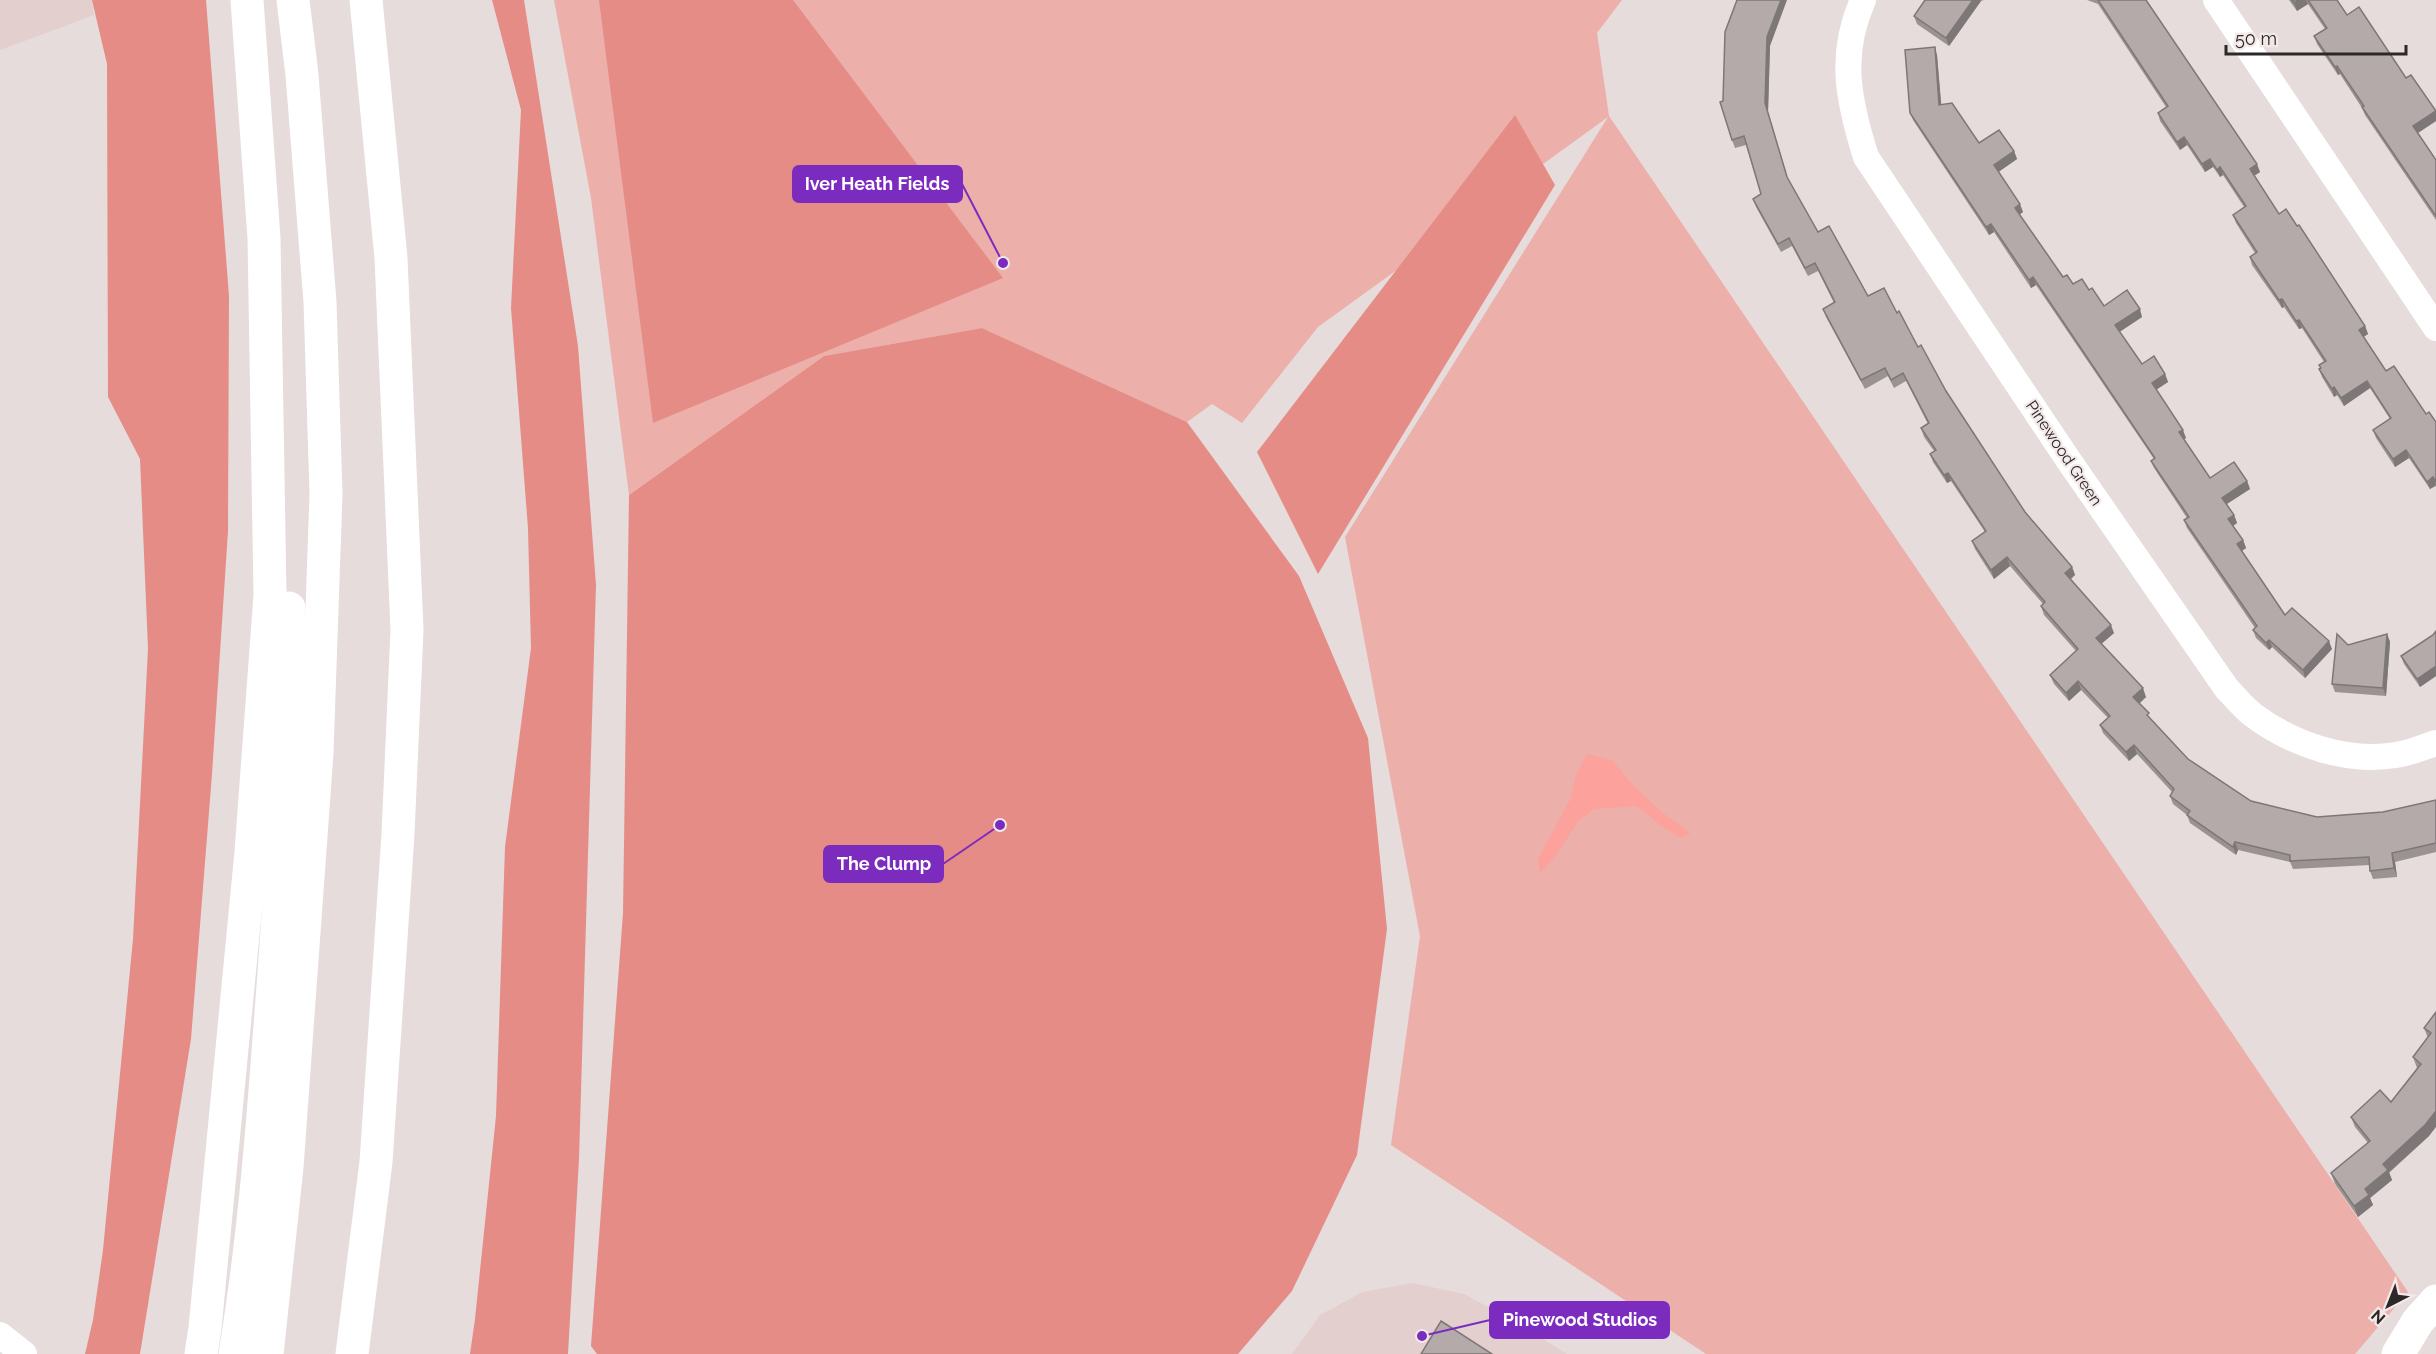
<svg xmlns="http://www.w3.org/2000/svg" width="2436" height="1354" font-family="Raleway,sans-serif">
  <rect width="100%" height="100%" fill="#e5dcdb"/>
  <g fill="#e2cfce">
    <polygon points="0,0 92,0 94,15 0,50"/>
    <polygon points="1412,1283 1464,1294 1510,1319 1567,1354 1292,1354 1320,1315 1363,1292"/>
  </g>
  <polygon fill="#edafaa" points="554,0 1622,0 1597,33 1609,116 2408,1292 2355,1354 1706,1354 1391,1145 1420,936 1345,537 1608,117 1318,327 1242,423 1212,404 1187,422 982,328 824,356 629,495 591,198"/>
  <g fill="#e58c87">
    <polygon points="92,0 206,0 229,296 228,531 212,774 191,1039 140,1354 85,1354 93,1320 103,1250 133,939 148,649 140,459 108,397 107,64"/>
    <polygon points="492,0 524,0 578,346 596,585 579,1159 568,1354 470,1354 475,1319 496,1116 505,847 531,648 528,528 511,308 521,110"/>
    <polygon points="599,0 793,0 1003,278 653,423"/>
    <polygon points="1515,115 1555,185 1318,574 1257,452"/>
    <polygon points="982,328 1187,422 1299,576 1368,738 1387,929 1357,1155 1292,1291 1238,1354 597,1354 591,1346 623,913 629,495 824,356"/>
  </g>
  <polygon fill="#fca19b" points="1587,754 1612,760 1632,784 1659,810 1690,833 1681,838 1663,827 1637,806 1594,809 1578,821 1555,857 1540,873 1538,859 1571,798 1576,775"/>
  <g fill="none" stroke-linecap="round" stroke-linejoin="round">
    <g stroke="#fff" stroke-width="26">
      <path d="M1863,0C1838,55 1849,103 1866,157L2067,458L2227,689C2236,698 2244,708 2253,715C2293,745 2347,763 2396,755C2410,753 2423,747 2436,743"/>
      <polyline points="2216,0 2436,328"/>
      <polyline points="0,1335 24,1354"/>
    </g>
    <polyline stroke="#fff" stroke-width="33" points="2398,1354 2418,1321 2436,1301"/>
    <g stroke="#fff" stroke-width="33">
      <polyline points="201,1354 205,1328 251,852 270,595 264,238 247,0"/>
      <path d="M235,1354C253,1245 262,1135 270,1025C281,886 290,748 289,608"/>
      <polyline points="267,1354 287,1167 317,753 326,494 320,302 302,75 293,0"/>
      <polyline points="352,1354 376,1162 398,834 407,630 391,258 366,0"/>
    </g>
  </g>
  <g fill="#9b9292">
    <polygon points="1925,0 1984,0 1981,1 1949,46 1917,24 1914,16"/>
    <polygon points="2087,0 2146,0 2260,172 2254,176 2279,214 2365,326 2368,334 2363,337 2386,371 2426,414 2436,422 2436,486 2430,489 2409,458 2395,467 2376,438 2373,430 2390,419 2370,388 2344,406 2337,395 2334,397 2322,377 2319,369 2321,368 2319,365 2324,362 2302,328 2299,329 2284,307 2282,308 2252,265 2250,257 2255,253 2236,223 2233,215 2244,207 2223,175 2220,177 2213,167 2205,172 2187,145 2180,150 2160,121 2158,113 2166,107 2098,4"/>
    <polygon points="2289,0 2337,0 2347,15 2406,78 2436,121 2418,133 2436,160 2436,220 2365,115 2362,108 2340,74 2338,75 2317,44 2314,36 2325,29 2308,4 2297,11"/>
    <polygon points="1770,46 1768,112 1788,179 1818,232 1868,296 1897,313 1946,391 2025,512 2072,567 2075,575 2071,579 2114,633 2101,644 2146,697 2139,703 2151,720 2188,759 2251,801 2317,817 2383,812 2436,800 2436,852 2395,862 2397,877 2373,879 2370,871 2370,865 2293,869 2290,862 2238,850 2236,855 2190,823 2187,815 2173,804 2170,796 2172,792 2137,754 2129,761 2103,733 2100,725 2108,718 2081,690 2069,701 2054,684 2050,675 2076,651 2044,615 2041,606 2043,604 2010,566 1994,579 1975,549 1972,541 1985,532 1951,481 1947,483 1933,462 1930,454 1934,451 1924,437 1921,428 1928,424 1906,381 1894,388 1888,376 1865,389 1826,317 1823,309 1834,303 1818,271 1808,276 1792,246 1781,252 1756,207 1753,199 1761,194 1746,145 1735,148 1732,140 1723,101"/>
    <polygon points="1937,55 1941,105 1979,143 2014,151 2017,159 1998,172 2023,212 2019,214 2063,277 2073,284 2089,290 2104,306 2142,317 2119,332 2142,364 2165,374 2168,382 2156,390 2186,438 2184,439 2210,478 2247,481 2250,489 2227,504 2234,515 2237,523 2233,526 2243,540 2246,548 2242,551 2285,615 2332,649 2305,678 2272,647 2269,650 2256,638 2253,630 2255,628 2187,528 2184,520 2187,518 2154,468 2151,461 2154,459 2036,285 2031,288 1994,232 1989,235 1913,120 1910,113"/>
    <polygon points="2436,631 2436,676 2420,687 2404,664 2401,656 2433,635"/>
    <polygon points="2387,634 2390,642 2386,696 2335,692 2332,684 2348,645"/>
    <polygon points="2436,1012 2429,1136 2389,1173 2392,1180 2370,1198 2373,1205 2358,1217 2335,1184 2331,1173 2368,1143 2355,1127 2351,1117 2391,1102 2417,1068 2413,1057 2428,1038 2424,1028"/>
  </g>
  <g fill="#7e7777">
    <polygon points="1781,0 1787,0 1770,46 1768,112 1790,185 1765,103 1767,37"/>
    <polygon points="1973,0 1980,0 1981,1 1949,46 1946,38"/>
    <polygon points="2299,0 2306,0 2308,4 2297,11 2294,3"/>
    <polygon points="1935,47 1937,55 1942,113 1939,105"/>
    <polygon points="2337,66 2340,74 2338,75 2335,67"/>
    <polygon points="2436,111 2436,121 2416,134 2413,126"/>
    <polygon points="2184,137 2187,145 2180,150 2177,142"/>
    <polygon points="2014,151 2017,159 1997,173 1994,165"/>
    <polygon points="2210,159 2213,167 2205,172 2202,164"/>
    <polygon points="2257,164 2260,172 2252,177 2250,169"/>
    <polygon points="2220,167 2223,175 2220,177 2217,170"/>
    <polygon points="2020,204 2023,212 2018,216 2015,208"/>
    <polygon points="1991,224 1994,232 1989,235 1986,227"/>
    <polygon points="2033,277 2036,285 2031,288 2029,280"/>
    <polygon points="2282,299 2284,307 2282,308 2279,300"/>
    <polygon points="2140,309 2142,317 2118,333 2115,325"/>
    <polygon points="2299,320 2302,328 2299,329 2296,321"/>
    <polygon points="2365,326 2368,334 2362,338 2359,330"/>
    <polygon points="2165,374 2168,382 2154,391 2152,383"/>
    <polygon points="2367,381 2370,388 2344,406 2341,398"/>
    <polygon points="2334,387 2337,395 2334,397 2332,389"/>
    <polygon points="2183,430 2186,438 2182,440 2179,432"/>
    <polygon points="2406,450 2409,458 2395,467 2393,459"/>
    <polygon points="1948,473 1951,481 1947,483 1944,475"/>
    <polygon points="2433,477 2436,485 2430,489 2427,482"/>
    <polygon points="2247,481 2250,489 2225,505 2222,498"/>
    <polygon points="2234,515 2237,523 2231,527 2228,519"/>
    <polygon points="2243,540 2246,548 2240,552 2237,544"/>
    <polygon points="2007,557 2010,566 1994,579 1991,570"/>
    <polygon points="2072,567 2075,575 2068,581 2065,573"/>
    <polygon points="2111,625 2114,633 2099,646 2096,638"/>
    <polygon points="2387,634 2390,642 2386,696 2383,688"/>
    <polygon points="2269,640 2272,647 2269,650 2266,643"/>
    <polygon points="2329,641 2332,649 2305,678 2303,670"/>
    <polygon points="2436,666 2436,676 2420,687 2417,679"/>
    <polygon points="2078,681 2081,690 2069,701 2066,693"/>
    <polygon points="2143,688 2146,697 2137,706 2133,697"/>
    <polygon points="2134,745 2137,754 2129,761 2126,752"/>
    <polygon points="2235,842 2238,850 2236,855 2233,847"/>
    <polygon points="2392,853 2395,862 2397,877 2394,868"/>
    <polygon points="2436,1111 2436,1127 2429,1136 2389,1172 2392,1180 2370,1198 2373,1205 2358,1217 2354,1206 2365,1189 2383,1164"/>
  </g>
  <g fill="#b4aaaa" stroke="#7e7777" stroke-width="1.5">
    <polygon points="1737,0 1781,0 1767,37 1765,103 1787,177 1818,232 1829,226 1868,296 1884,288 1897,313 1899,311 1918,347 1921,345 1946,391 2025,512 2072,567 2065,573 2111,625 2096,638 2143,688 2133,697 2149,713 2147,715 2188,759 2251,801 2317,817 2383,812 2436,800 2436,843 2392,853 2394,868 2370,871 2369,857 2290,861 2290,855 2235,842 2233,847 2187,815 2190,811 2170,796 2174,789 2134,745 2126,752 2100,725 2110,716 2078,681 2066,693 2050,675 2078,649 2041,606 2045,602 2007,557 1991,570 1972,541 1986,531 1948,473 1944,475 1930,454 1936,450 1921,428 1929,423 1903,373 1891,380 1885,368 1861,380 1823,309 1835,302 1815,263 1805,268 1789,238 1778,244 1753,199 1761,194 1744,136 1732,140 1720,102 1723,101 1725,32"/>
    <polygon points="1925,0 1973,0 1946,38 1914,16"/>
    <polygon points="2098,0 2146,0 2257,164 2250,169 2279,214 2286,209 2297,226 2299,225 2365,326 2359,330 2386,371 2394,366 2426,414 2429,412 2436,422 2436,482 2433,477 2427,482 2406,450 2393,459 2373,430 2391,418 2367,381 2341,398 2334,387 2332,389 2319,369 2321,368 2319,365 2326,361 2299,320 2296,321 2282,299 2279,300 2250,257 2257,252 2233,215 2246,206 2220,167 2217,170 2210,159 2202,164 2184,137 2177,142 2158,113 2168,106"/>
    <polygon points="2292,0 2299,0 2294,3"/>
    <polygon points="2308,0 2337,0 2347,15 2359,7 2406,78 2411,75 2436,111 2413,126 2436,160 2436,216 2362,107 2364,106 2337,66 2335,67 2314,36 2327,28"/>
    <polygon points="1935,47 1939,105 1952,103 1979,143 1999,130 2014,151 1994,165 2020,204 2015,208 2063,277 2067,275 2073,284 2082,279 2089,290 2092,288 2104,306 2127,290 2140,309 2115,325 2142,364 2154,356 2165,374 2152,383 2183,430 2179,432 2210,478 2234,462 2247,481 2222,498 2234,515 2228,519 2243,540 2237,544 2285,615 2292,608 2329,641 2303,670 2269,640 2266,643 2253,630 2257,626 2184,520 2189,517 2151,461 2155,458 2033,277 2029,280 1991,224 1986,227 1910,113 1905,50"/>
    <polygon points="2436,631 2436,666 2417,679 2401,656 2433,635"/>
    <polygon points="2337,634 2348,645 2387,634 2383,688 2332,684"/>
    <polygon points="2436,1012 2436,1111 2425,1125 2383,1164 2388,1170 2365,1189 2369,1195 2354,1206 2331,1173 2370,1141 2351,1117 2380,1090 2391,1102 2421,1064 2413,1057 2431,1033 2424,1028"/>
    <polygon points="1441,1321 1492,1354 1421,1354"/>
  </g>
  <g text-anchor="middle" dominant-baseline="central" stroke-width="4.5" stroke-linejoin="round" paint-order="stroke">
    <g font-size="16" fill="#2c2828" stroke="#f3e9e8">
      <text transform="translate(2064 453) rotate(56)">Pinewood Green</text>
    </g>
  </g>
  <path fill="none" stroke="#7b2cbf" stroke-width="2" d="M1003 263L962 184M1000 825L943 864M1422 1336L1490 1320"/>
  <g fill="#7b2cbf" stroke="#f3e9e8" stroke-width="2">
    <circle cx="1003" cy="263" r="6"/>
    <circle cx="1000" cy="825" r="6"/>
    <circle cx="1422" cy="1336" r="6"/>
  </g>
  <g fill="#7b2cbf" stroke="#7b2cbf" stroke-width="2">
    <rect x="793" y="166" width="169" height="36" rx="6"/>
    <rect x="824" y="846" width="119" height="36" rx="6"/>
    <rect x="1490" y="1302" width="179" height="36" rx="6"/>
  </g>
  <g font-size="18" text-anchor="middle" font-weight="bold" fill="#fff">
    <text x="877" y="190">Iver Heath Fields</text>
    <text x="884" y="870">The Clump</text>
    <text x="1580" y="1326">Pinewood Studios</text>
  </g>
  <g transform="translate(2388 1306) rotate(222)" stroke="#f3e9e8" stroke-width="4.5" paint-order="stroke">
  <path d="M0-4.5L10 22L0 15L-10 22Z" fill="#2c2828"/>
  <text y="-9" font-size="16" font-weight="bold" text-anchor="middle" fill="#2c2828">N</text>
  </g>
  <path d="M2226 45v9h180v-9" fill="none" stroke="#2c2828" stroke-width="3"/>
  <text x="2235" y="45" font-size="18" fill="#2c2828" stroke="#f3e9e8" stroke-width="4.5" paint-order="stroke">50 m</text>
</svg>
